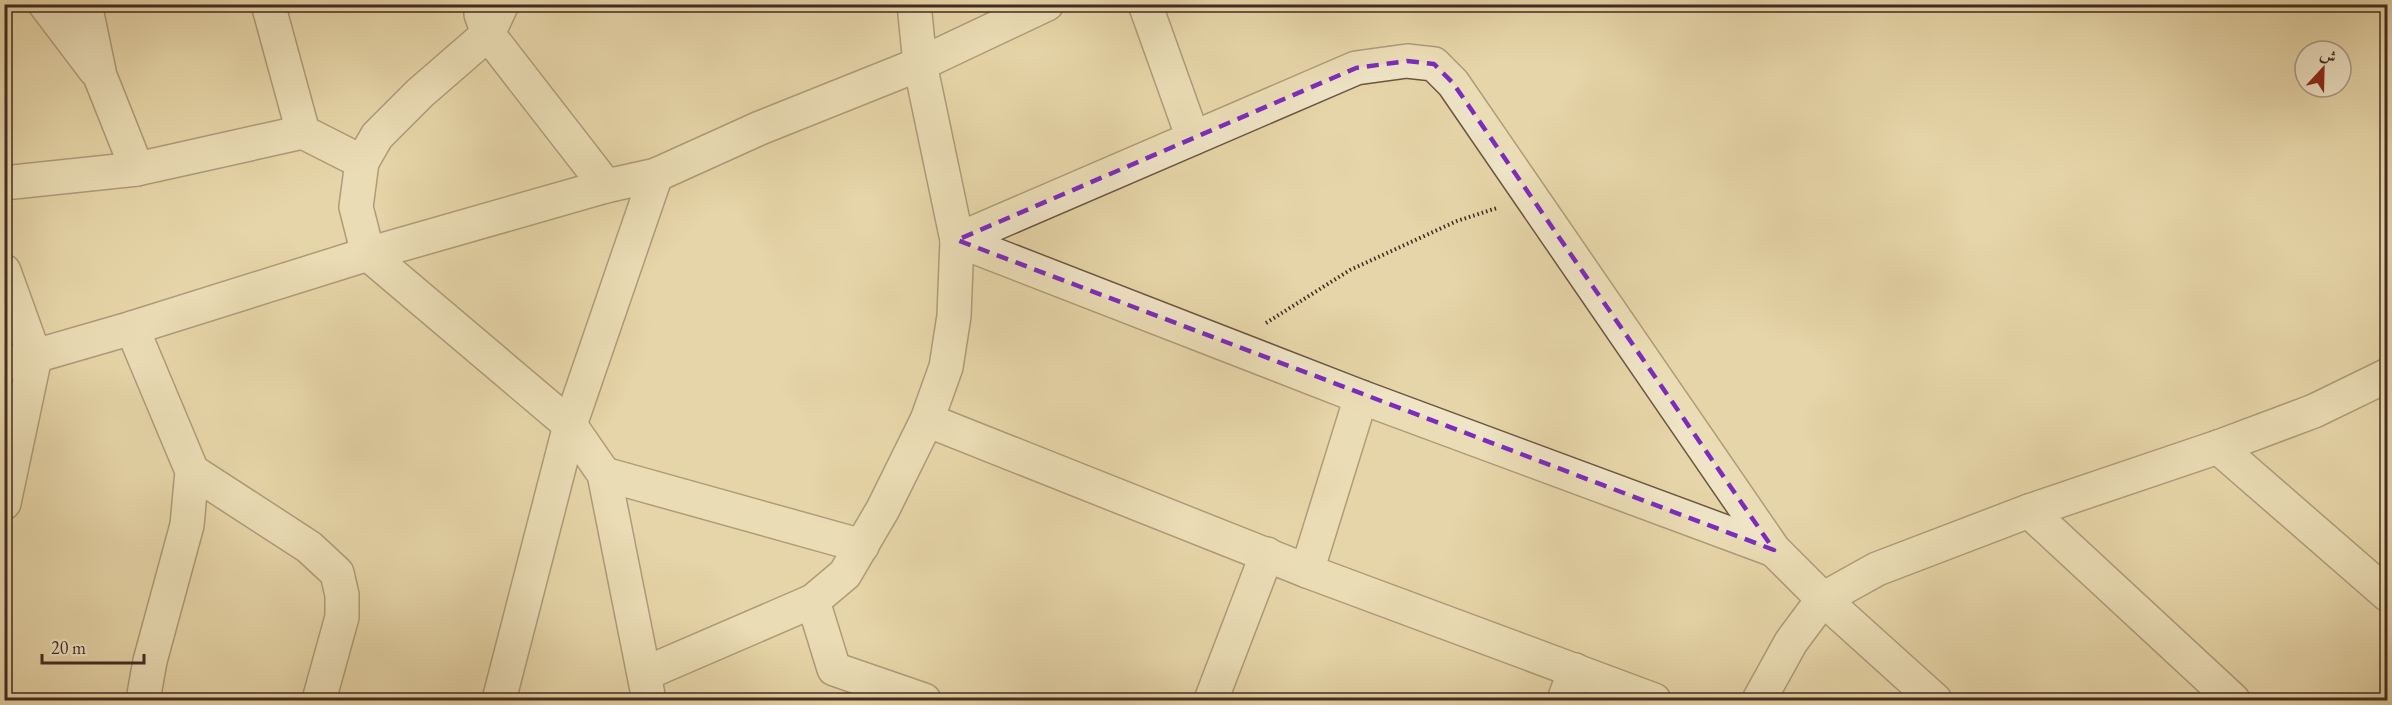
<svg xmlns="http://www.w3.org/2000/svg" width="2392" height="705" font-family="'EB Garamond',Amiri,serif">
  <rect width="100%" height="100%" fill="#e6d5a8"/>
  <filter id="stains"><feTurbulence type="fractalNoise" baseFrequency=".00333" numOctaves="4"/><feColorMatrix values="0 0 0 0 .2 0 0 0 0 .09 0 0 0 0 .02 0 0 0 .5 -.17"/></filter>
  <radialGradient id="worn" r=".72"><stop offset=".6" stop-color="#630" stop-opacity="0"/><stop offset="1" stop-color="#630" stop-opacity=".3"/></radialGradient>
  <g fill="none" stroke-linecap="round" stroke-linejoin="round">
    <defs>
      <g id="minor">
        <polyline points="45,4 95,70"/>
        <polyline points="85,4 100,76 137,169"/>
        <polyline points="268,4 303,132 362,162"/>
        <polyline points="1145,4 1193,138"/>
        <polyline points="481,14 488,34 606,186"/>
        <polyline points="4,183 137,169 303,132"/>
        <polyline points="957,240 1356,68 1407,61 1434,64 1453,83 1774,550 1823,599 1935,700"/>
        <polyline points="957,240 1361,397 1774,550"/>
        <polyline points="4,271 35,357 4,503"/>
        <polyline points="132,328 192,471 187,525 150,661 143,700"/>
        <polyline points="4,365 132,328 368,254 356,207 362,162 377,136 420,93 488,34 502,4"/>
        <polyline points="927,420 1307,571 1654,700"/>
        <polyline points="2218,447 2388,595"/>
        <polyline points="192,471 309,547 337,573 342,595 342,617 319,700"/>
        <polyline points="604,474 862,546"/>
        <polyline points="2029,511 2233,700"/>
        <polyline points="1307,571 1361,397"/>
        <polyline points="813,601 834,669 924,700"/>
        <polyline points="644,674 813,601 845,574 883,509 927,420 946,367 954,316 957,240 920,64 914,4"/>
        <polyline points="499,700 570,425 656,175"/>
        <polyline points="649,700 604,474 570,425 368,254 606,186 656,175 760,128 920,64 1047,4"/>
        <polyline points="1211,700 1267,554"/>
        <polyline points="1564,700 1575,670"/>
        <polyline points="1759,700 1791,642 1823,599 1877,569 2029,511 2218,447 2314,411 2388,375"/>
      </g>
    </defs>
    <use href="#minor" stroke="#6c5643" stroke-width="36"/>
    <polyline stroke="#432b21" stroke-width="4" stroke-dasharray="1.5 3" stroke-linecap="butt" points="1266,323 1350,270 1457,221 1497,208"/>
    <use href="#minor" stroke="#efe4c6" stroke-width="33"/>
  </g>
  <path d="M0 0H2392V705H0ZM1407,61L1434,64L1453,83L1774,550L957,240L1356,68Z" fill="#e6d5a8" fill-opacity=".55" fill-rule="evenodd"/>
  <path fill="none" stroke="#7b2cbf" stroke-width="4.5" stroke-dasharray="12 8" stroke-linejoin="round" d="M1407,61L1434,64L1453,83L1774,550L957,240L1356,68Z"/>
  <rect width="2392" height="705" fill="none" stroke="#e6d5a8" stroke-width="24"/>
  <rect x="6" y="6" width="2380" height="693" fill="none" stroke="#432b21" stroke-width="3"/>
  <rect x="12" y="12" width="2368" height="681" fill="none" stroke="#432b21" stroke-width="1.5"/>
  <g transform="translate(2323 69) rotate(22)"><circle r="28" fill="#efe4c6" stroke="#aa9a84" stroke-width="1.5"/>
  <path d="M0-4.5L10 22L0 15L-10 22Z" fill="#8f2418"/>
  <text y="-9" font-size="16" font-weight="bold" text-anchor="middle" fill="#432b21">ش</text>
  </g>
  <path d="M42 654v9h102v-9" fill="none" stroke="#432b21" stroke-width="3"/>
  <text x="51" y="654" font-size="18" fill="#432b21" stroke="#efe4c6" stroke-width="4.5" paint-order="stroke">20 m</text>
  <rect width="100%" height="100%" filter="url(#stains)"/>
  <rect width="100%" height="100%" fill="url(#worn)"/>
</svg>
